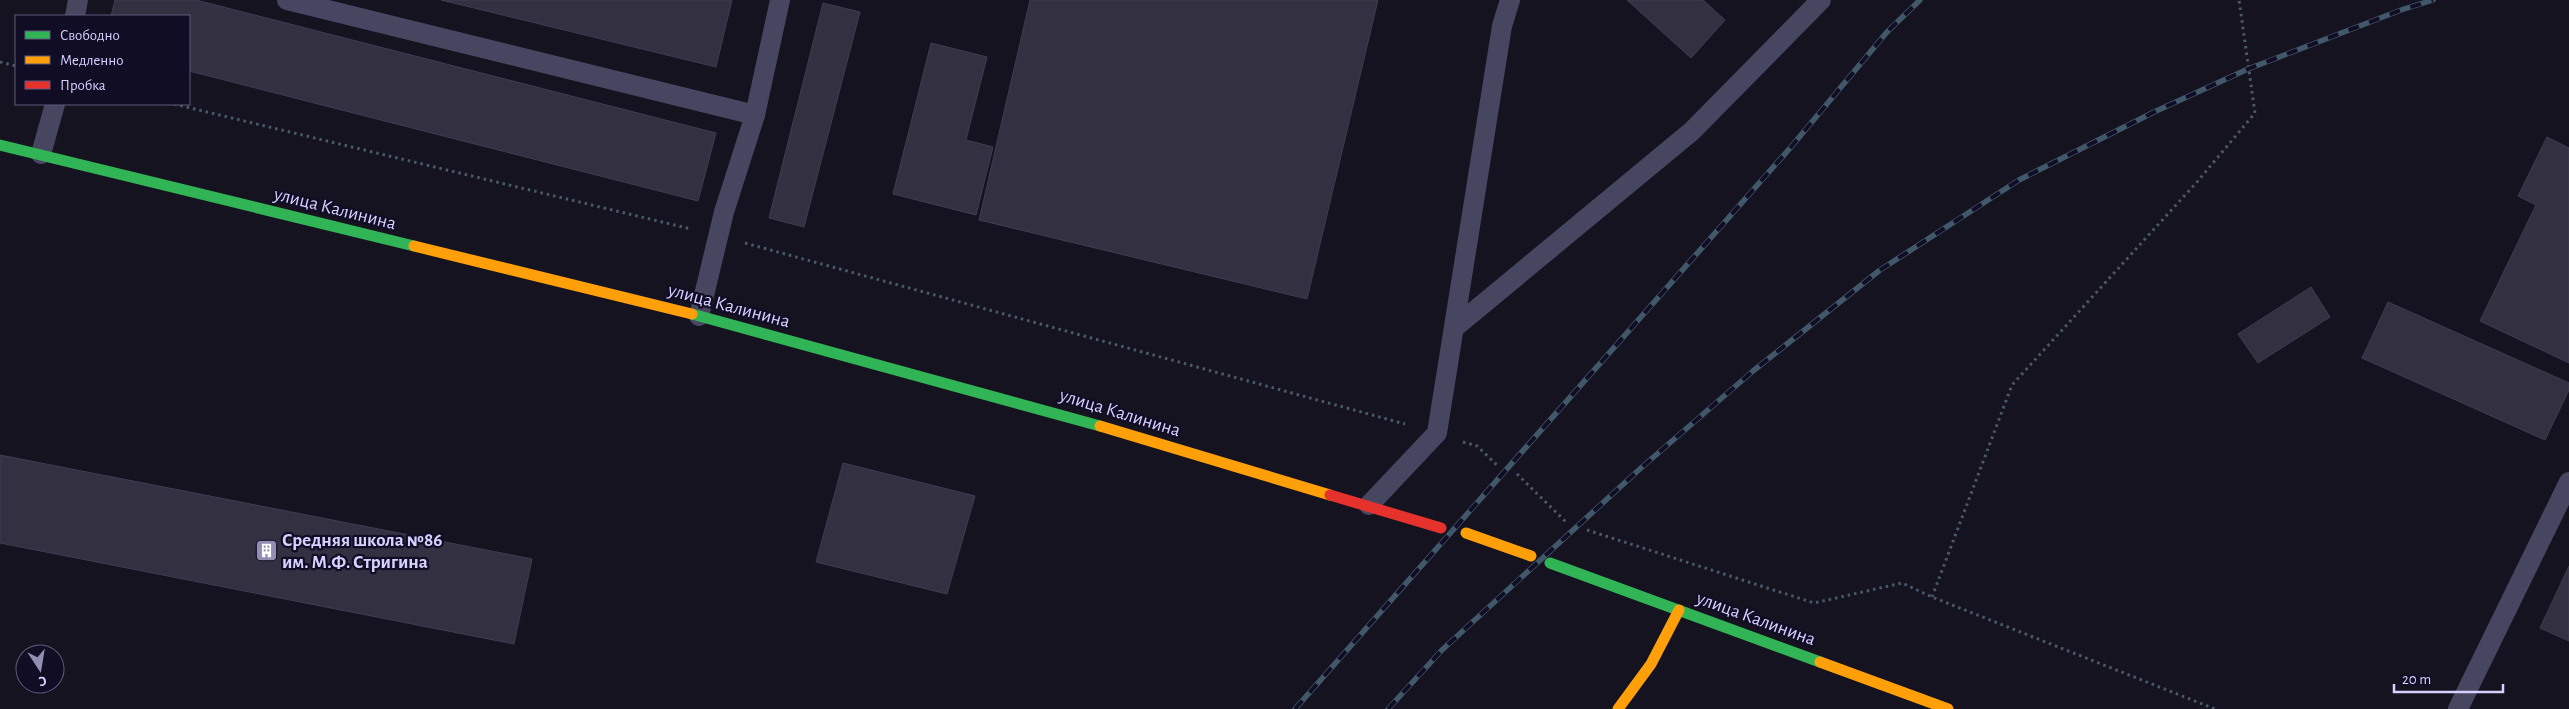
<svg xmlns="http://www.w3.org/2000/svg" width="2569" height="709" font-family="'Alegreya Sans',sans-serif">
  <rect width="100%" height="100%" fill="#14131f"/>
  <g fill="#323041" stroke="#413c54">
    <polygon points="115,0 196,0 716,133 698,201 189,71 189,16 111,16"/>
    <polygon points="441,0 732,0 716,67"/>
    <polygon points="1030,0 1378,0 1307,299 979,220"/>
    <polygon points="1627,0 1703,0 1725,20 1691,58"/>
    <polygon points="823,3 860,12 804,227 769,218"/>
    <polygon points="931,43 987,57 966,140 993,147 976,215 893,194"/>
    <polygon points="2547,137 2569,148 2569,363 2480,321 2536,205 2518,196"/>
    <polygon points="2311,287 2330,317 2258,363 2238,334"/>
    <polygon points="2388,302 2569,383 2569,390 2545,440 2362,358"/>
    <polygon points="0,455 532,559 514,644 0,543"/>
    <polygon points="843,463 975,496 947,594 816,562"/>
    <polygon points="2569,566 2569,641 2540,628"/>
  </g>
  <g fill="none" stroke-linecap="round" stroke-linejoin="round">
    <g stroke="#4a5a6a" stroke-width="3" stroke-dasharray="2.5 4" stroke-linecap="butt">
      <polyline points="0,62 16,66"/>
      <polyline points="174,104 691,229"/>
      <polyline points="745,243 1405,424"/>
      <polyline points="1463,442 1477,446 1497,465"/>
      <polyline points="1517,474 1567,523"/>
      <polyline points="1587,530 1814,603 1902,583 1932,597 2215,709"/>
      <polyline points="1932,597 2012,385 2197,182 2255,113 2239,0"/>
    </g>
    <g stroke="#474660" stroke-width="20">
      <polyline points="287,0 755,115"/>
      <polyline points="75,16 78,0"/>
      <polyline points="41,154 55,104"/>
      <polyline points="699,316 724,212 755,115 780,0"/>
      <polyline points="1454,328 1692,131 1821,0"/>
      <polyline points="1369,505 1437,433 1502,26 1510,0"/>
      <polyline points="2458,709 2569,482"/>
    </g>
    <g stroke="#30b455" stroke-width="11">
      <polyline points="0,145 414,246"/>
      <polyline points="692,314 1100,426"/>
      <polyline points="1550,563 1820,662"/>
    </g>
    <g stroke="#ff9f0a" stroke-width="11">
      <polyline points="414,246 692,314"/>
      <polyline points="1100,426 1330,495"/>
      <polyline points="1466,533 1531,556"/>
      <polyline points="1820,662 1948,709"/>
      <polyline points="1618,709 1651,664 1679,610"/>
    </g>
    <polyline stroke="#e5322d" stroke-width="11" points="1330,495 1441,528"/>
    <defs>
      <g id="rail">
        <polyline points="1295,709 1791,147 1887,32 1920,0"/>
        <polyline points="1388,709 1442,650 1642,467 1753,371 1880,270 2019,180 2154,112 2248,69 2401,10 2433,0"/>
      </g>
    </defs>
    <use href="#rail" stroke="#41576a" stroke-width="5.5"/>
    <use href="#rail" stroke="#110d25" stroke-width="4" stroke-dasharray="11" stroke-linecap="butt"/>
  </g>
  <defs>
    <symbol id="building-square" viewBox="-11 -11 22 22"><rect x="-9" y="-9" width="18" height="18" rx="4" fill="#928eb1" stroke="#110d25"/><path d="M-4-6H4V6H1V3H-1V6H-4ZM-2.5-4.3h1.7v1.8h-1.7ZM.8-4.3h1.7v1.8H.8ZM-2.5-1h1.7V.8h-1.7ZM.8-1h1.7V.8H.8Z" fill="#fff"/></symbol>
  </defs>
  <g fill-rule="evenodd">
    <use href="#building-square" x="254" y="538" width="25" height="25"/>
  </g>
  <g text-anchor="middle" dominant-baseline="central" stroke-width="4.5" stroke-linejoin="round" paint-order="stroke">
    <g font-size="19" fill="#d6d1ff" stroke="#110d25">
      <text transform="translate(335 209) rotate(14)">улица Калинина</text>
      <text transform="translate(729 306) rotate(15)">улица Калинина</text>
      <text transform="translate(1120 413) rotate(17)">улица Калинина</text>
      <text transform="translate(1756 619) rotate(20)">улица Калинина</text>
    </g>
    <g font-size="19" font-weight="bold" fill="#d6d1ff" stroke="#110d25" text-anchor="start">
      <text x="282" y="540">Средняя школа №86<tspan x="282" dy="22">им. М.Ф. Стригина</tspan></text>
    </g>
  </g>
  <rect x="15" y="15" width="175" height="90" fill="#110d25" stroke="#605b7c"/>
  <rect x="25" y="31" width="25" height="8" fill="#30b455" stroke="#605b7c"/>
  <text x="60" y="40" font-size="15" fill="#d6d1ff">Свободно</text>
  <rect x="25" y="56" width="25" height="8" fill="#ff9f0a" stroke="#605b7c"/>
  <text x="60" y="65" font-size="15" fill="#d6d1ff">Медленно</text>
  <rect x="25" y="81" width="25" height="8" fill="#e5322d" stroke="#605b7c"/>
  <text x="60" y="90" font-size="15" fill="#d6d1ff">Пробка</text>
  <g transform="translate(40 669) rotate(168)"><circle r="24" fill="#110d25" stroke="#605b7c"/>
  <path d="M0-4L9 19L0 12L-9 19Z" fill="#928eb1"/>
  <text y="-8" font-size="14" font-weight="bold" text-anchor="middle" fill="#d6d1ff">С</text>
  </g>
  <path d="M2394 684v8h109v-8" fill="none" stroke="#d6d1ff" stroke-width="2.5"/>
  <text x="2402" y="684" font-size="15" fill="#d6d1ff" stroke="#110d25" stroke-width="4" paint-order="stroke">20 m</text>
</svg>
